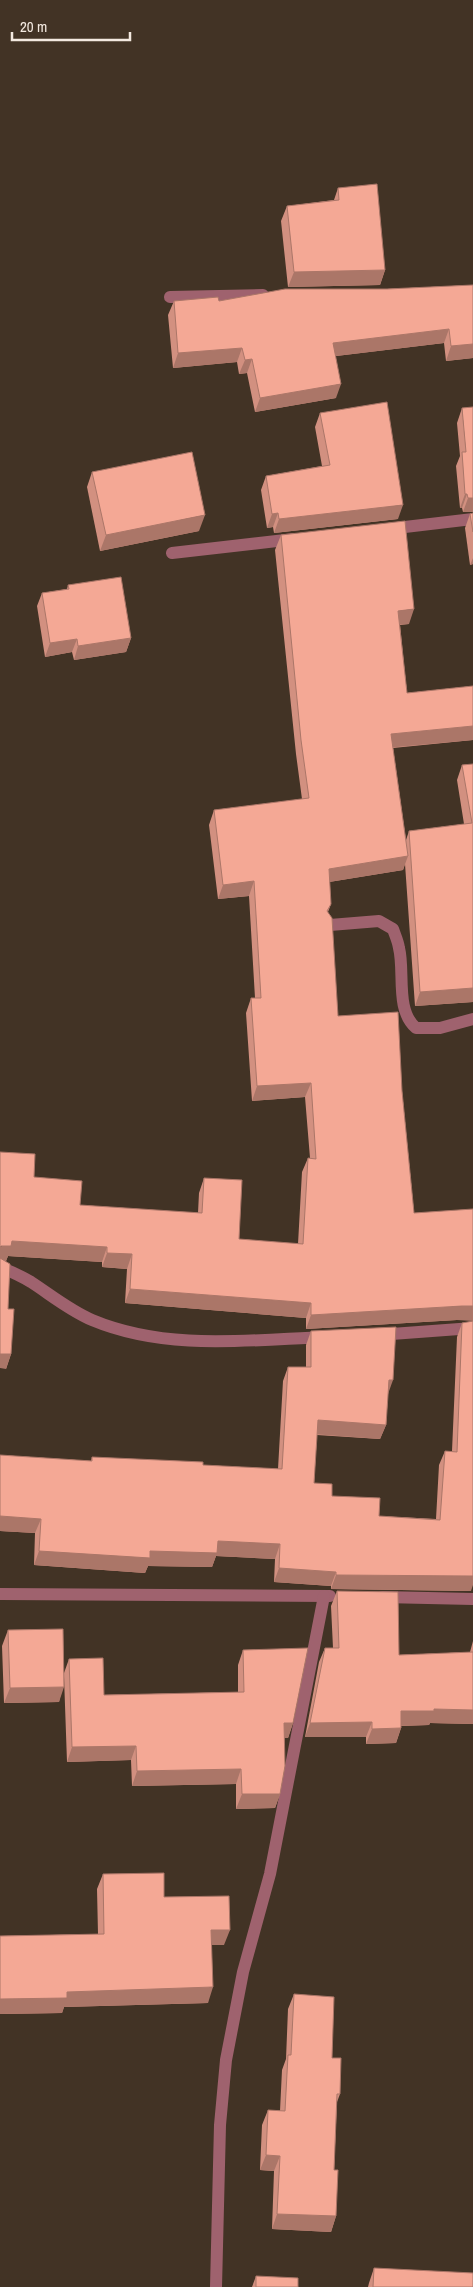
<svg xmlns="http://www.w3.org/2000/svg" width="473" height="2287" font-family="'Archivo Narrow',sans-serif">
  <rect width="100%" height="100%" fill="#423325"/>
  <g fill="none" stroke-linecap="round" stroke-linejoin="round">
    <g stroke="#9f626e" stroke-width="12">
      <polyline points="170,297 263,295"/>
      <polyline points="388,529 473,519"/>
      <polyline points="172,553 294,539"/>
      <path d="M330,925L379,921L393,929C395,935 398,941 399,948C405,972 395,1010 416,1028H440L473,1019"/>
      <path d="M0,1267C10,1271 21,1276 31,1282C51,1295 69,1310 92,1320C166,1351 248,1340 326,1337"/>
      <polyline points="378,1335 473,1328"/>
      <polyline points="0,1594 330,1596"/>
      <polyline points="382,1597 473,1599"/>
      <polyline points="216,2287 220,2125 226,2060 243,1972 270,1874 324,1596"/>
    </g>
  </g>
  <g fill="#d29080">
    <polygon points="338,188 385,270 380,285 288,287 281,221 287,206 334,200"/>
    <polygon points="473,285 473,358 446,361 444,343 336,356 336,398 255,412 247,373 239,374 237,362 173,368 168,315 174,301 219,301 387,289"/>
    <polygon points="462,408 473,512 463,512 462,508 460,508 456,466 460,456 457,423"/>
    <polygon points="320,413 398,519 274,533 273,527 267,528 261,490 266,476 322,466 315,427"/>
    <polygon points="92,472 199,531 100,551 87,487"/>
    <polygon points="473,513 473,564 470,565 465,528 470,514"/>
    <polygon points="281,535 409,624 400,625 407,693 473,686 473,740 393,748 406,840 409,831 464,824 457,780 462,765 473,764 473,1002 415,1006 405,864 403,870 329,882 331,904 328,912 338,1016 402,1091 414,1213 457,1320 306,1329 306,1318 125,1303 127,1269 102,1267 102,1262 8,1256 6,1261 5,1261 11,1354 6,1369 0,1152 34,1177 80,1205 198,1213 199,1193 204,1178 239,1239 298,1244 302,1172 308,1158 310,1158 305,1097 252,1101 246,1013 251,998 255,998 249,896 218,899 209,825 214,810 302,799 296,754 275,550"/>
    <polygon points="68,585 131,638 126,652 74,660 72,652 45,657 37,606 42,593 67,589"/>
    <polygon points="462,1323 471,1591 331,1589 331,1586 274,1582 275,1559 216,1556 212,1567 148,1566 145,1573 34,1565 35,1533 0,1531 0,1455 91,1461 92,1457 203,1465 278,1469 283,1381 288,1367 306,1367 306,1345 311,1331 388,1394 386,1425 380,1439 317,1435 314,1483 332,1496 379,1516 436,1519 439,1465 445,1451 452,1451 457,1337"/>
    <polygon points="337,1591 399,1655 470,1652 473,1641 473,1724 430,1723 429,1725 401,1726 401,1728 396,1743 366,1744 366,1737 305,1737 319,1662 325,1648 333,1648 331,1606"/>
    <polygon points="8,1630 64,1673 69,1659 104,1695 238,1692 238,1665 243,1650 293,1723 288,1738 284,1738 280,1794 275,1808 236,1809 236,1784 132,1786 131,1760 67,1762 64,1677 59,1702 4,1703 2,1646"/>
    <polygon points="103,1874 164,1897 224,1945 212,1945 208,2003 64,2007 62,2013 0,2014 0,1936 98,1934 97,1889"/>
    <polygon points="294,1994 332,2058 340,2094 337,2102 334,2170 336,2216 331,2232 272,2229 274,2171 260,2170 262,2125 268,2110 280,2111 282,2070 286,2059 288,2009"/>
    <polygon points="374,2268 473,2287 368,2287 369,2283"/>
    <polygon points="256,2276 298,2287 252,2287"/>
  </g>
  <g fill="#ab7668">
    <polygon points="385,270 380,285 288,287 294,272"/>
    <polygon points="449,329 444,343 328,357 333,343"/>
    <polygon points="473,344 473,358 446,361 451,346"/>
    <polygon points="242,348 237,362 173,368 178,353"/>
    <polygon points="252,359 247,373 239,374 245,360"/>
    <polygon points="341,384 336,398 255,412 260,398"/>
    <polygon points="465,494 467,494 462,508 460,508"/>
    <polygon points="468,498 473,498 473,512 463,512"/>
    <polygon points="403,505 398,519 274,533 279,519"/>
    <polygon points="278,513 273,527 267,528 272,514"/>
    <polygon points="205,515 199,531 100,551 106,535"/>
    <polygon points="473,558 473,564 470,565"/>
    <polygon points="414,609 409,624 393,625 398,611"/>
    <polygon points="131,638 126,652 74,660 78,646"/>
    <polygon points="77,639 72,652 45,657 50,643"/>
    <polygon points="473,726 473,740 386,748 391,734"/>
    <polygon points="408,856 403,870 323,883 329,869"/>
    <polygon points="254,881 249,896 218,899 223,885"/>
    <polygon points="473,988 473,1002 415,1006 420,992"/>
    <polygon points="311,1083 305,1097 252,1101 257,1086"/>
    <polygon points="12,1241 107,1247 102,1262 8,1256 6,1261 0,1260 0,1247"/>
    <polygon points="107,1253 132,1254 127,1269 102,1267"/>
    <polygon points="130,1289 311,1303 306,1318 125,1303"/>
    <polygon points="462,1306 473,1306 473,1321 457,1320 306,1329 311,1315"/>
    <polygon points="0,1354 11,1354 6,1369 0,1368"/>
    <polygon points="389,1380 393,1380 388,1394"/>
    <polygon points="318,1420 386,1425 380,1439 312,1434"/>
    <polygon points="0,1516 41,1519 35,1533 0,1531"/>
    <polygon points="218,1541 280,1544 275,1559 216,1556 212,1567 148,1566 145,1573 34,1565 39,1551 150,1551"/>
    <polygon points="279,1568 336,1572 331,1586 274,1582"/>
    <polygon points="336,1575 473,1576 473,1585 471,1591 331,1589"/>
    <polygon points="64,1687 59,1702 4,1703 10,1688"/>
    <polygon points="434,1709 473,1710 473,1724 430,1723 429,1725 396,1726 401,1711"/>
    <polygon points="372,1722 366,1737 305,1737 310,1723"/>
    <polygon points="284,1723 293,1723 288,1738 279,1738"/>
    <polygon points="401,1728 396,1743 366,1744 372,1729"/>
    <polygon points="136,1746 131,1760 67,1762 72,1747"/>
    <polygon points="241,1769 236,1784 132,1786 137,1771"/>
    <polygon points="242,1794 280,1794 275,1808 236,1809"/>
    <polygon points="211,1930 230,1930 224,1945 206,1945"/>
    <polygon points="213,1987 208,2003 64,2007 62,2013 0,2014 0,1999 67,1992"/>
    <polygon points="266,2155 280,2156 274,2171 260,2170"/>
    <polygon points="277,2214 336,2216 331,2232 272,2229"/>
  </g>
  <g fill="#f4a895" stroke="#ab7668">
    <polygon points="377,184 385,270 294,272 287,206 339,200 338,188"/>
    <polygon points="473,285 473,344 451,346 449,329 333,343 341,384 260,398 252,359 245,360 242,348 178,353 174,301 218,297 219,301 285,289 387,289"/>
    <polygon points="387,402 403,505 279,519 278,513 272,514 266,476 330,465 320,413"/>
    <polygon points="473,407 473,498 468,498 467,494 465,494 462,452 466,452 462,408"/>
    <polygon points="192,452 205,515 106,535 92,472"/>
    <polygon points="473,513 473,532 470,514"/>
    <polygon points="405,521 414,609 398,611 407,693 473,686 473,726 391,734 408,856 329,869 331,904 327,911 332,918 338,1016 398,1012 402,1091 414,1213 473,1209 473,1306 462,1306 311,1315 311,1303 130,1289 132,1254 107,1253 107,1247 12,1241 11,1246 1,1246 0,1247 0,1152 35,1154 34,1177 82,1181 80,1205 202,1213 204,1178 242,1180 239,1239 303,1244 308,1158 316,1159 311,1083 257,1086 251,998 261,998 254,881 223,885 214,810 309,798 301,740 281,535"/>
    <polygon points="121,577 131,638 78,646 77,639 50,643 42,593 69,589 68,585"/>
    <polygon points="473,764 473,988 420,992 409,831 472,823 462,765"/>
    <polygon points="0,1258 10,1264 8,1309 14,1309 11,1354 0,1354"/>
    <polygon points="473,1321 473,1576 336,1575 336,1572 279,1568 280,1544 218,1541 217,1553 150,1551 150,1558 39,1551 41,1519 0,1516 0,1455 92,1461 92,1457 203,1462 203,1465 282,1469 288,1367 311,1367 311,1331 396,1327 393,1380 389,1380 386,1425 318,1420 314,1483 332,1484 332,1496 380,1498 379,1516 440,1520 445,1451 457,1452 462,1323"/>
    <polygon points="337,1591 398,1592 399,1655 473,1652 473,1710 434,1709 434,1711 401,1711 401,1728 372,1729 372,1722 310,1723 325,1648 339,1648"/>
    <polygon points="63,1629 64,1687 10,1688 8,1630"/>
    <polygon points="308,1648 293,1723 284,1723 285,1766 280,1794 242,1794 241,1769 137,1771 136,1746 72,1747 69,1659 103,1658 104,1695 244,1692 243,1650"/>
    <polygon points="164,1873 164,1897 229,1896 230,1930 211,1930 213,1987 67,1992 67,1998 0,1999 0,1936 104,1934 103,1874"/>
    <polygon points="294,1994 334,1997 332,2058 341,2058 340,2094 337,2094 334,2170 338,2170 336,2216 277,2214 280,2156 266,2155 268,2110 285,2111 288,2055 291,2055"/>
    <polygon points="374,2268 473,2273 473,2287 373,2287"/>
    <polygon points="256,2276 298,2278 298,2287 256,2287"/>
  </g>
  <path d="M12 32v8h118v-8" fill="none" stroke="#f3e9e0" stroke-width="2.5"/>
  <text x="20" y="32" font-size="15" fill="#f3e9e0" stroke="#423325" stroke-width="4" paint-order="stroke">20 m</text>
</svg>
